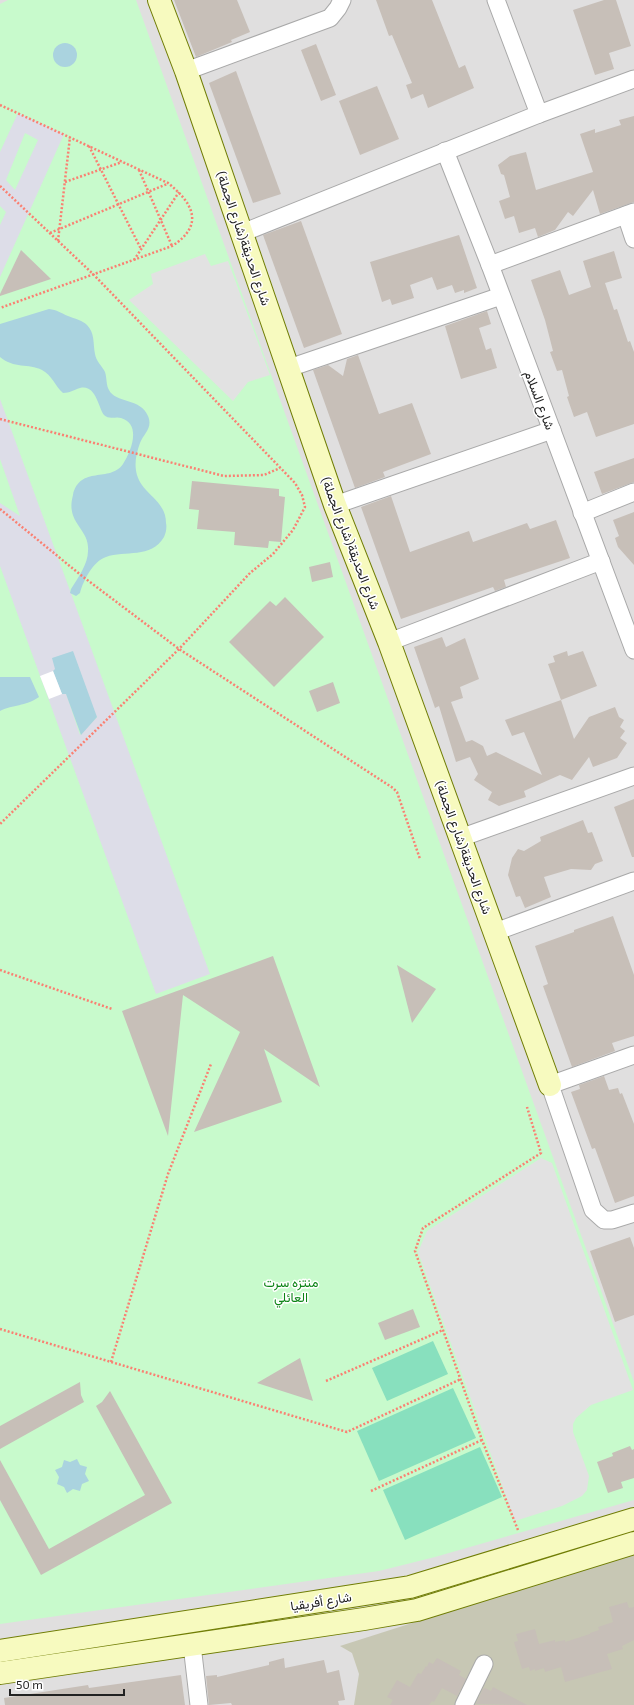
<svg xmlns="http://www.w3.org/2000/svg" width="634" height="1705" font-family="'Exo 2',Vazirmatn,sans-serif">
  <rect width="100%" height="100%" fill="#f2efe9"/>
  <rect fill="#e0dfdf" x="0" y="0" width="634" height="1705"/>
  <polygon fill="#c7c7b4" points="634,1552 634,1705 354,1705 359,1674 352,1653 340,1646"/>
  <polygon fill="#c8facc" points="8,0 136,0 634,1382 634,1500 435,1557 379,1571 0,1624 0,4"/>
  <g fill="#88e0be">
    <polygon points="433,1341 448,1374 387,1401 372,1368"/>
    <polygon points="453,1388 476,1438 379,1481 357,1431"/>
    <polygon points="480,1447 502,1497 405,1540 383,1490"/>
  </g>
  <g fill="#e2e2e2">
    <polygon points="205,254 211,266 228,261 270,375 248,382 233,401 129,300 153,284 151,274"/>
    <polygon points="541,1158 552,1163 633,1390 591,1405 576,1418 573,1424 573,1432 589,1476 587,1490 582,1496 562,1506 515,1521 418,1252 427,1231"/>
  </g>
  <g fill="#dddde8" fill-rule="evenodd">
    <path d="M18,113L64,134L0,277V225L6,212L0,206V152ZM25,133L38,140L15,190L6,180Z"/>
    <path d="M0,399L210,974L156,994L0,566V503L20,516L0,459ZM55,669L97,717L80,735L66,693Z"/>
  </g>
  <g fill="#aad3df">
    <circle cx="65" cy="55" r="12"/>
    <path d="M49,309C57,310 61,313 68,316C75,319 82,320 87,325C95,333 93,344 95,354C96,361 102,366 105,372C107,378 106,385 109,390C115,403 141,398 148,416C153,428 144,433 140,443C136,454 134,464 137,475C143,495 166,500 166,523C167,527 166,533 164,537C151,559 125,550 106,557C93,561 83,581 80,593L76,596L70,593L71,589C78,578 88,564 88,551C90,528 65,524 73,495C80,465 110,483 123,464C131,452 142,424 121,418C116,416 109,420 104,415C98,407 96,384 80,388C73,390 70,393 63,393C55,386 52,375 42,370C28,363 14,369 0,357V324Z"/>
    <polygon points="73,651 97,717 81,735 66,694 62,694 53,671 55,669 52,658"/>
    <path d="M0,677H30L39,697C24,707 14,704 0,711Z"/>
    <polygon points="77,1459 80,1465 87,1467 85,1474 89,1481 82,1484 80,1491 73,1489 67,1493 64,1487 57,1484 59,1477 55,1470 62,1467 64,1460 70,1462"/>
  </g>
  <polygon fill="#fff" points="53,671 62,694 49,699 40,676"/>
  <g fill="#c7bfb8">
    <polygon points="174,0 237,0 250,32 231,40 232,42 196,57"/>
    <polygon points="376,0 432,0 459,68 465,65 474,88 428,108 423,94 411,99 406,85 412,83 392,35 389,36"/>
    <polygon points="604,0 616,0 631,46 609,53 614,69 595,75 573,10"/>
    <polygon points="316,44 336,95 321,101 301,50"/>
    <polygon points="236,71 281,194 253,203 209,83"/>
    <polygon points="377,86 399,139 360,155 339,101"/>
    <polygon points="634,116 634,202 600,214 593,190 573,216 568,212 555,230 538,237 535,228 519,233 514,216 505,219 499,201 510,197 504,175 501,174 498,165 510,156 526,152 536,190 593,172 580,134 595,129 595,133 621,125 619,120"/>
    <polygon points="301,221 342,334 304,348 263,235"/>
    <polygon points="459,235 477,288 464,293 464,290 455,293 452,285 437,290 432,277 410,285 414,298 392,305 390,299 382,302 370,262"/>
    <polygon points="21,250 51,279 0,296 0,294"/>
    <polygon points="614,251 622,278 605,283 614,310 617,309 628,342 630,341 634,352 634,424 596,437 587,412 574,417 567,397 569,396 562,370 557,371 550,352 553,351 545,320 531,280 560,270 569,295 591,287 583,261"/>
    <polygon points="487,311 491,324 479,328 486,350 491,348 497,368 461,379 445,326"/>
    <polygon points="358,355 379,414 412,403 431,454 383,472 385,477 355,488 313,370 328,365 343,376 347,359"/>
    <polygon points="634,458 634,482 602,494 594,472"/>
    <polygon points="192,481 279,489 279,496 285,497 281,542 269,541 268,548 234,545 235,532 197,529 199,510 189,509"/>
    <polygon points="391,496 410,552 469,531 473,542 527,523 530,529 556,520 570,558 504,580 506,587 495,591 493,587 401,619 361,507"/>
    <polygon points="634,512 634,565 618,547 615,538 619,536 613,520"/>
    <polygon points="330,562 333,577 312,582 309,567"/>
    <polygon points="285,597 324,637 274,687 229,642 270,601 276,606"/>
    <polygon points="442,637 446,647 465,638 479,679 460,687 463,698 451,702 466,742 472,740 483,746 487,756 496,752 542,775 524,732 512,736 505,720 561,700 574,739 589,717 615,707 619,717 624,720 620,727 625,731 620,738 627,743 617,758 593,767 589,757 572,780 560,775 524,791 526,797 499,806 488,800 492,792 474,780 478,774 470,757 456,762 439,706 435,708 414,647"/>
    <polygon points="567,651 568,656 583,651 597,686 561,700 548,664 555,662 553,656"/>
    <polygon points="333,682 340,703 317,712 309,691"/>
    <polygon points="634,799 634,857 632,857 614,807"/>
    <polygon points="583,820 588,833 592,832 603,861 595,864 591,870 571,869 544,877 551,897 525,908 520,896 516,897 508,875 512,858 518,849 524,851 541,841 540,837"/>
    <polygon points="613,916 634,975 634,1036 612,1043 615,1051 572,1067 543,986 548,984 535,946 574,932 574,930"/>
    <polygon points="273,956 320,1087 264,1049 282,1102 194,1132 240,1032 183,995 168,1136 122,1011"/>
    <polygon points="397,965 436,989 412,1023"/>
    <polygon points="604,1076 609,1090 618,1088 620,1094 622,1093 634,1124 634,1196 615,1203 595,1148 592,1149 571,1092 580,1089 579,1085"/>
    <polygon points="630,1237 634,1248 634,1315 615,1322 590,1251"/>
    <polygon points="413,1309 420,1327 385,1340 378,1323"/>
    <polygon points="300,1358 313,1401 257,1383"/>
    <polygon points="80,1382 81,1395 84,1402 0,1449 0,1426"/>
    <polygon points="110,1391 172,1503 41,1575 0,1500 0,1460 49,1549 145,1495 96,1406 102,1402"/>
    <polygon points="630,1446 632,1450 634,1449 634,1478 621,1482 623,1488 608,1493 597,1462 613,1456 612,1453"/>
    <polygon points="627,1602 629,1608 634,1607 634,1640 622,1646 623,1649 607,1654 612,1669 565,1682 561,1667 545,1672 544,1668 535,1671 535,1669 530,1671 529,1667 522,1669 514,1642 518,1641 516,1634 535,1629 539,1644 555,1640 555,1642 565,1640 565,1642 590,1634 590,1633 599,1630 598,1627 613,1622 609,1607"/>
    <polygon points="284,1658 285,1668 324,1660 327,1673 339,1670 345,1700 338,1701 339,1705 232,1705 231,1703 209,1705 206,1676 217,1675 217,1677 269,1665 269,1662"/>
    <polygon points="437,1658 461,1671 459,1675 466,1679 457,1696 442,1688 434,1702 432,1701 429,1705 390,1705 393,1700 387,1697 397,1680 410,1687 418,1673 421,1674 426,1666 427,1667 429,1662 433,1664"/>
    <polygon points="181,1675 185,1705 5,1705 4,1698 88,1685 89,1688"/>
    <polygon points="493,1687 527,1705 476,1704 483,1689 485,1688 491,1691"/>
  </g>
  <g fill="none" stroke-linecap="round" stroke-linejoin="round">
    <defs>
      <g id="street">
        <polyline points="496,0 539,114"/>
        <polyline points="186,71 330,18 338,8 342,0"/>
        <polyline points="445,151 490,265 634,650"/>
        <polyline points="626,215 634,239"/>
        <polyline points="242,233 539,114 634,79"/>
        <polyline points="490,265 634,212"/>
        <polyline points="289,368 501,296"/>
        <polyline points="335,505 552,430"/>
        <polyline points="582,513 634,492"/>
        <polyline points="389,642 601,561"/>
        <polyline points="460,838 634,776"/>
        <polyline points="495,932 634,881"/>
        <polyline points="634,1055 550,1085 593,1210 604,1220 612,1220 634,1213"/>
        <polyline points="192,1645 199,1705"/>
        <polyline points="464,1705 484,1664"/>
      </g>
      <g id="secondary">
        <polyline points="159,0 186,71 335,505 389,642 550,1085"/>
        <polyline points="0,1651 410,1587 634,1519"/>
        <polyline points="0,1673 364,1619 417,1610 634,1543"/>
      </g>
    </defs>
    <use href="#street" stroke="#a9a9a9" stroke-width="19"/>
    <use href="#secondary" stroke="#707d05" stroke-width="24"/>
    <g stroke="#fa8072" stroke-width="2.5" stroke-dasharray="2 2" stroke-linecap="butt">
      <path d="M0,105L168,183C193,203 205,225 172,246L0,308"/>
      <polyline points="89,146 141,249"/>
      <polyline points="139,170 172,246"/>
      <polyline points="65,182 122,162"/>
      <polyline points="0,186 93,274 295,483 302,495 305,507 293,530 273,554 250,573 179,649 0,824"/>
      <polyline points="50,233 167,184"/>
      <polyline points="58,241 70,137"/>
      <polyline points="134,260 179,192"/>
      <polyline points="0,419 224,476 264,475 280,468"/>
      <polyline points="0,509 82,576 179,649 393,788 397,792 420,859"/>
      <polyline points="0,970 112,1009"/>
      <polyline points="0,1329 347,1432 461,1379"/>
      <polyline points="111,1362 168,1174 211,1064"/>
      <polyline points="326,1381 443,1330"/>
      <polyline points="371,1491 482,1440"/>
      <polyline points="518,1530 482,1440 415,1251 423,1228 541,1153 527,1107"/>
    </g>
    <use href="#street" stroke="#fff" stroke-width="17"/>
    <use href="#secondary" stroke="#f7fabf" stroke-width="22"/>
  </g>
  <g text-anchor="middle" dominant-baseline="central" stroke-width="3" stroke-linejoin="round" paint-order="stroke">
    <g font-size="13" fill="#222" stroke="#fff">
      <text transform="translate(244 238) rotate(71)">شارع الحديقة(شارع الجملة)</text>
      <text transform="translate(540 400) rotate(69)">شارع السلام</text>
      <text transform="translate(351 543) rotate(69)">شارع الحديقة(شارع الجملة)</text>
      <text transform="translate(464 847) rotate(70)">شارع الحديقة(شارع الجملة)</text>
      <text transform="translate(321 1601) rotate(-9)">شارع أفريقيا</text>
    </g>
    <g font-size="13" fill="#0c8416" stroke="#fff">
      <text x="291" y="1282">منتزه سرت<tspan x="291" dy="15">العائلي</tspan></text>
    </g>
  </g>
  <path d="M10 1689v6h114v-6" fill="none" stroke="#222222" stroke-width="2"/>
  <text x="16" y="1689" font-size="12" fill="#222222" stroke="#ffffff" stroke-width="3" paint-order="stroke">50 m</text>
</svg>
